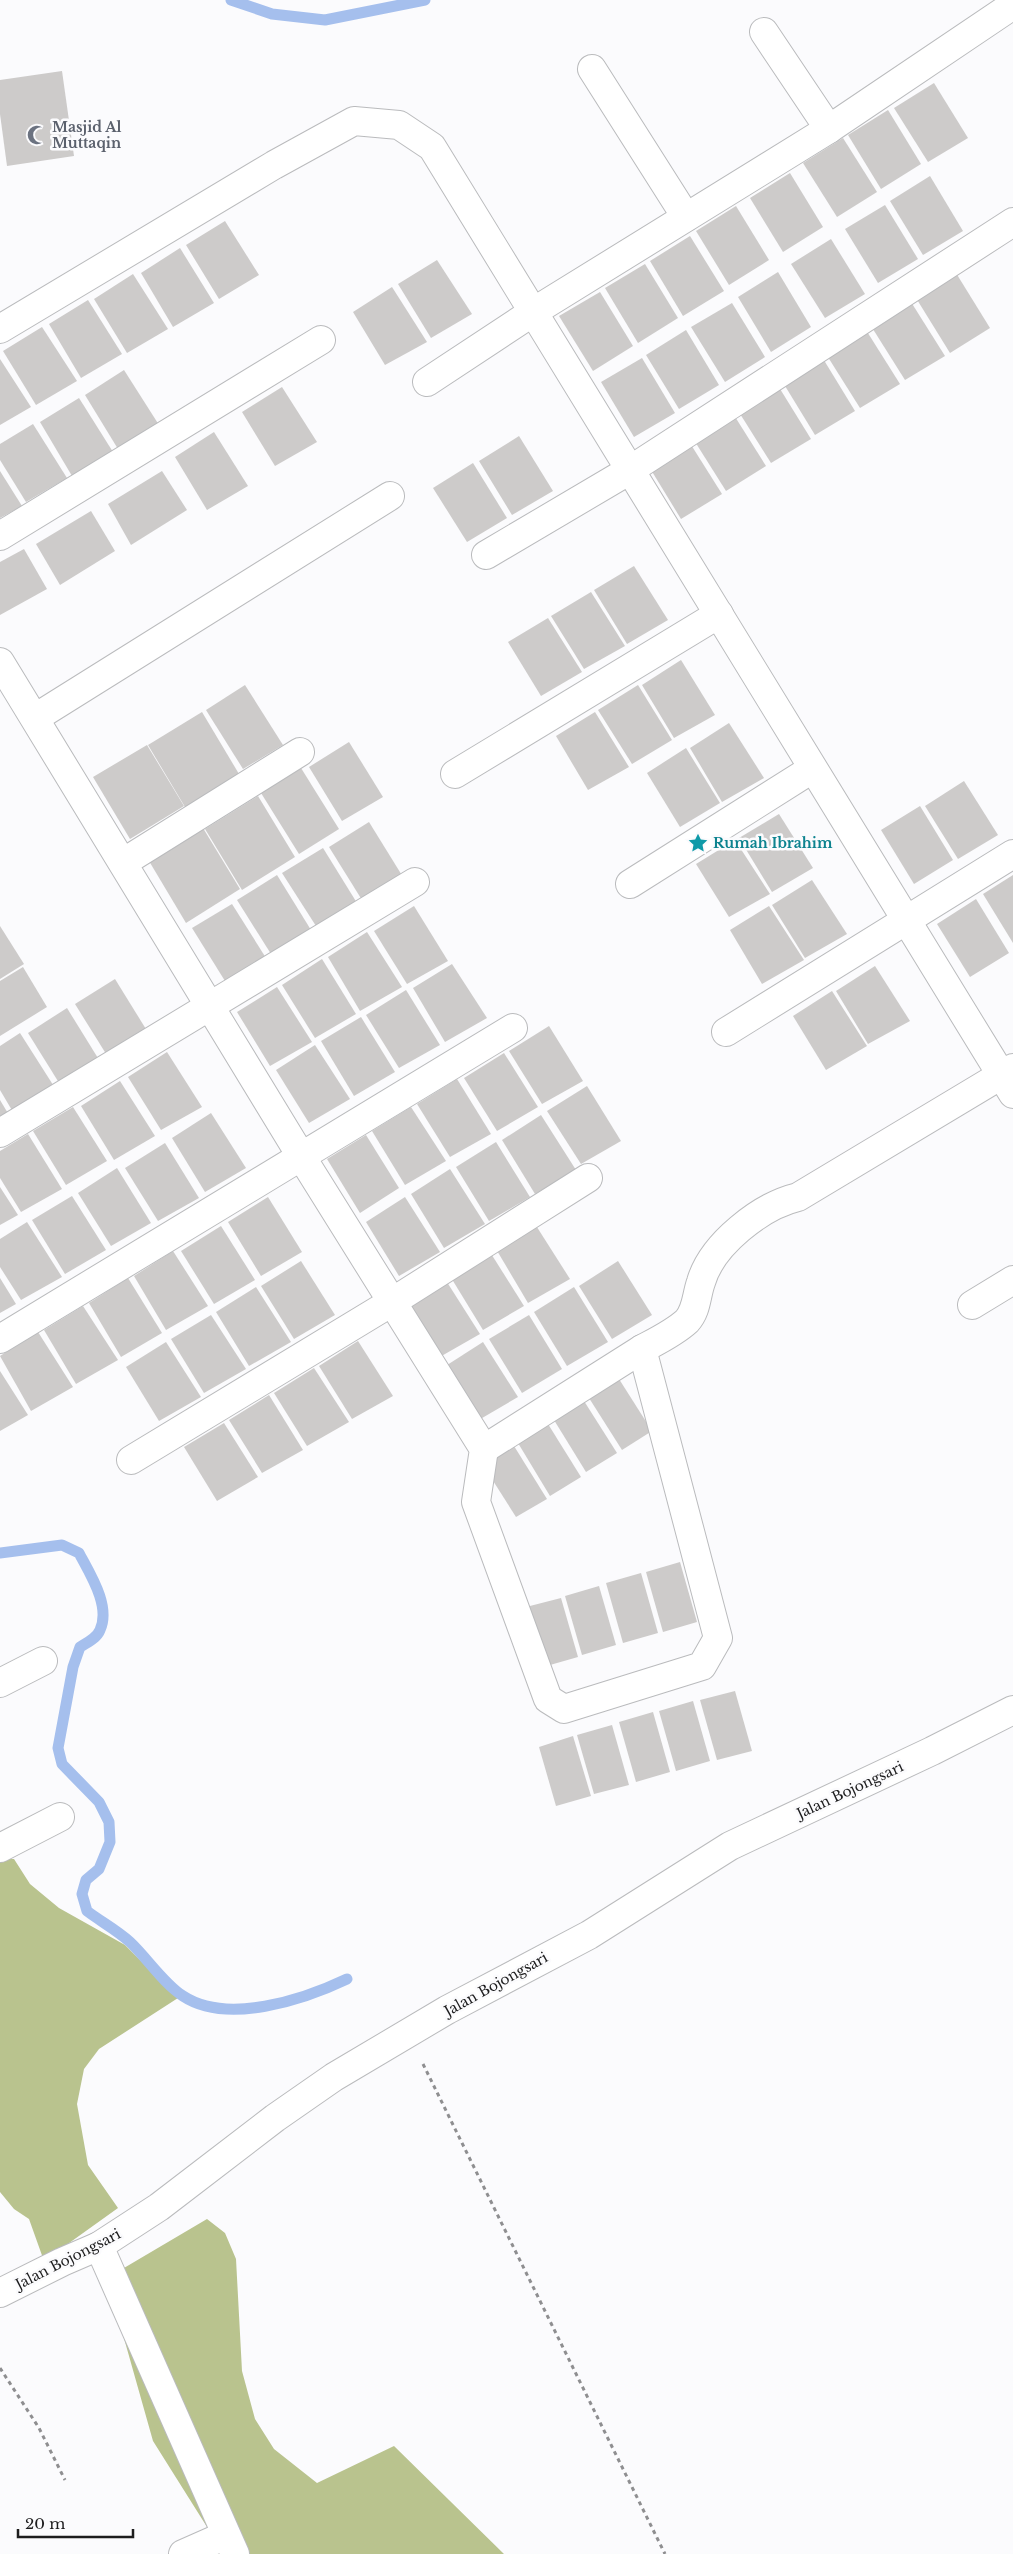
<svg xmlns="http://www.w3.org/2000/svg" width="1013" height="2554" font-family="'Libre Baskerville',serif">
  <rect width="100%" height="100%" fill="#fbfbfd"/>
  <g fill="#b9c38e">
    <polygon points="0,1859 14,1859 30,1884 59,1908 125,1945 178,1998 99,2049 84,2069 77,2104 88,2165 118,2208 44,2261 29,2219 14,2209 0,2192"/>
    <polygon points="207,2219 225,2233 236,2259 242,2371 255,2419 274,2449 317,2483 394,2446 504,2554 224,2554 153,2441 107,2278"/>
  </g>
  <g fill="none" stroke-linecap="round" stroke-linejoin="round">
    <g stroke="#a5bfed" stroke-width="11">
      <polyline points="231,0 272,14 325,20 425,0"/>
      <path d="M0,1553L62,1545L79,1553C90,1574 111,1606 100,1630C97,1638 87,1643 80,1647L73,1667L58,1748L62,1764L99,1802L109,1822L110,1842L99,1869L86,1880L82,1894L87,1911C100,1921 117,1930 130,1942C147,1958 164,1984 183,1996C227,2025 303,2000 347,1979"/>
    </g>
  </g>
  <g fill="#cdcbca">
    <polygon points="62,71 74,156 7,166 0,114 0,80"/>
    <polygon points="934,83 968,138 928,162 894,108"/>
    <polygon points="888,110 921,164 881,189 848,135"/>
    <polygon points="843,138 877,192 837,217 803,163"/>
    <polygon points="790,173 823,227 783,252 750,198"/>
    <polygon points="930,176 963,231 923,255 890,201"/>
    <polygon points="885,205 918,259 878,283 845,229"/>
    <polygon points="736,206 769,260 729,285 696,231"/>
    <polygon points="225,221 259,275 219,299 186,245"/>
    <polygon points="690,236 724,291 683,316 650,261"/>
    <polygon points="831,239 865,294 825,318 791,264"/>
    <polygon points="180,248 214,303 173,327 141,273"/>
    <polygon points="437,260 472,314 431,338 398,284"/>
    <polygon points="645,264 678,318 638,343 605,288"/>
    <polygon points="778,272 811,327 771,352 738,297"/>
    <polygon points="956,273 990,328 950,353 916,298"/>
    <polygon points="133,274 168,329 127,353 94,299"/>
    <polygon points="392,287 427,342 385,365 353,312"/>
    <polygon points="600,292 633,346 593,371 559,316"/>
    <polygon points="88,300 122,354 81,378 49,324"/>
    <polygon points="911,302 945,356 905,380 871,326"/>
    <polygon points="732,303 765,357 725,382 691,327"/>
    <polygon points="42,327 77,381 36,405 3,351"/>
    <polygon points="686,330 719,385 679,409 646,355"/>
    <polygon points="866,330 900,384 860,408 826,354"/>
    <polygon points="822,357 855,411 815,435 782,381"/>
    <polygon points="642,358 675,413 634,437 601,382"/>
    <polygon points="0,359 31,407 0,425"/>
    <polygon points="124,370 159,425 118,449 85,395"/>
    <polygon points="777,384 811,439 771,463 737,409"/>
    <polygon points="282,387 317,442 275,466 242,412"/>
    <polygon points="79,398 113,452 72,476 40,422"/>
    <polygon points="732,412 766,466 726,491 692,437"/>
    <polygon points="33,424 67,478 26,502 0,460 0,444"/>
    <polygon points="214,432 248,486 207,510 175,457"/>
    <polygon points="519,436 553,491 512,515 479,461"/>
    <polygon points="688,440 722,494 681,519 648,465"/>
    <polygon points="473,463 507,518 467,542 433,488"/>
    <polygon points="0,471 22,506 0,518"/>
    <polygon points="162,471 187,510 131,545 108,504"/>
    <polygon points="91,511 115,551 60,585 36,544"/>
    <polygon points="24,549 47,589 0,615 0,562"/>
    <polygon points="634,566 668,620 627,644 594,590"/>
    <polygon points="591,592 625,646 584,669 551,616"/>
    <polygon points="548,618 582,672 541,696 508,642"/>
    <polygon points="681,660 715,715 674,738 642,685"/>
    <polygon points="245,685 283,745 243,769 206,710"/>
    <polygon points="638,685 672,740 632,764 598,710"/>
    <polygon points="202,712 239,774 185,807 148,745"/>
    <polygon points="595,712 629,767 588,790 556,736"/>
    <polygon points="729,723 764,778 722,802 690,748"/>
    <polygon points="349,742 383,797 342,821 309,767"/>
    <polygon points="147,745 184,806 130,839 93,777"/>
    <polygon points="686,748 720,803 680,827 647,773"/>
    <polygon points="301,768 339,829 299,854 261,793"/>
    <polygon points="964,781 998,835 958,859 925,806"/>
    <polygon points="258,796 295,857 242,890 205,829"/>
    <polygon points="920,806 953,860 914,884 881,830"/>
    <polygon points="779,814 813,868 772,892 739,838"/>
    <polygon points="369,822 403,877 362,900 329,847"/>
    <polygon points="203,828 240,889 186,923 149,861"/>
    <polygon points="735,840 770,894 729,917 696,864"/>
    <polygon points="323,848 357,903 316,926 282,873"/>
    <polygon points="277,875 311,930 271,954 237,900"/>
    <polygon points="1013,875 1013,943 983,894"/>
    <polygon points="812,880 847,934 805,958 772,905"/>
    <polygon points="976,899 1009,953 970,977 937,924"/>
    <polygon points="232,904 266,958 225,981 192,928"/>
    <polygon points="414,906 448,961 407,984 374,931"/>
    <polygon points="769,906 804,960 762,984 730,930"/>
    <polygon points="0,926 24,964 0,979"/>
    <polygon points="367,932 402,987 360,1011 328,957"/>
    <polygon points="322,959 356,1014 315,1038 282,985"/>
    <polygon points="452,964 487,1018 445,1042 413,988"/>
    <polygon points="875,966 910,1021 868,1044 836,991"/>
    <polygon points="23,967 47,1007 0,1036 0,981"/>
    <polygon points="115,979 149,1034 108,1057 75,1004"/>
    <polygon points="277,987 312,1042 270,1066 237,1012"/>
    <polygon points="406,990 440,1045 399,1068 366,1015"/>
    <polygon points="832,991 867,1046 826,1070 793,1016"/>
    <polygon points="67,1008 101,1063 61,1086 28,1033"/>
    <polygon points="361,1017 395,1072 354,1096 321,1041"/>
    <polygon points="549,1026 583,1081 542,1104 509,1051"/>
    <polygon points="20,1033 55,1088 13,1112 0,1090 0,1046"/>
    <polygon points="315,1045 350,1099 309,1123 276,1070"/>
    <polygon points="167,1052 202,1107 161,1130 128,1077"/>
    <polygon points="504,1053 538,1107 497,1131 464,1078"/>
    <polygon points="457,1079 491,1134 450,1157 417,1104"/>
    <polygon points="120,1081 155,1136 114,1160 81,1106"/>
    <polygon points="587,1086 621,1141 581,1164 547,1111"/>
    <polygon points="0,1100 9,1115 0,1120"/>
    <polygon points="73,1107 107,1161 66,1185 33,1131"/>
    <polygon points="411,1107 446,1161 405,1185 372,1131"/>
    <polygon points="211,1113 246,1168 205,1192 172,1138"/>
    <polygon points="541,1115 576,1170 535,1194 502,1140"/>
    <polygon points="28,1134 62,1189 21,1212 0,1178 0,1151"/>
    <polygon points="366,1135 399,1188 360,1213 327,1159"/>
    <polygon points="496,1142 530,1197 489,1221 456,1167"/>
    <polygon points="165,1143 199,1198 158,1221 125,1168"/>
    <polygon points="117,1168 151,1223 111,1246 78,1193"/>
    <polygon points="450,1169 485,1224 444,1248 411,1194"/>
    <polygon points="0,1187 18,1215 0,1225"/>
    <polygon points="72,1196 106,1250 65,1274 32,1220"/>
    <polygon points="268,1197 302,1252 261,1276 228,1222"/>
    <polygon points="405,1197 440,1252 399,1276 366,1222"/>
    <polygon points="27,1222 62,1277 21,1300 0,1267 0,1239"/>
    <polygon points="535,1224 570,1279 528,1303 496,1249"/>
    <polygon points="221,1226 255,1280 214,1304 181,1251"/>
    <polygon points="173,1251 208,1306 166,1330 134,1276"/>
    <polygon points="490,1252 524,1306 483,1330 450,1276"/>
    <polygon points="301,1261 335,1315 294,1339 261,1286"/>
    <polygon points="618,1261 652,1315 612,1339 579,1286"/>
    <polygon points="0,1278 16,1304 0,1313"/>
    <polygon points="128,1278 162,1333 121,1357 89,1303"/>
    <polygon points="445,1279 480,1334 438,1358 405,1304"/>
    <polygon points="256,1287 291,1342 249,1366 216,1312"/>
    <polygon points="574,1287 608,1342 567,1366 534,1312"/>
    <polygon points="83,1306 118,1360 76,1384 44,1330"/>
    <polygon points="211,1315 246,1369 204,1393 171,1339"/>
    <polygon points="529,1315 562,1369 522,1393 489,1339"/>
    <polygon points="38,1332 73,1387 31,1411 0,1356"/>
    <polygon points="358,1341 393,1396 352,1419 319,1366"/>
    <polygon points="166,1342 201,1397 159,1421 126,1367"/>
    <polygon points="483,1342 518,1397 477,1421 444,1367"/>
    <polygon points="314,1368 349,1422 307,1446 274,1393"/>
    <polygon points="0,1371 28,1415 0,1431"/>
    <polygon points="619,1379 652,1431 622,1450 589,1398"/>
    <polygon points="269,1395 303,1450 262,1473 229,1420"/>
    <polygon points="584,1401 617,1453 586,1472 554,1420"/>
    <polygon points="224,1423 258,1477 217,1501 184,1447"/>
    <polygon points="548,1424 581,1477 550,1496 518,1443"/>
    <polygon points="514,1446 547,1499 516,1517 483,1465"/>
    <polygon points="680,1562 697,1622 663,1632 646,1572"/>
    <polygon points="641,1573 658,1633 623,1643 606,1583"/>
    <polygon points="599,1586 616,1645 582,1655 565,1596"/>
    <polygon points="561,1598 578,1657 543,1667 526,1607"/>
    <polygon points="735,1691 752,1751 717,1760 700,1700"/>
    <polygon points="693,1701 710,1761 676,1771 659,1711"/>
    <polygon points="653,1712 670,1772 636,1782 619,1722"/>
    <polygon points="612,1725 629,1785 594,1794 577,1735"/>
    <polygon points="573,1736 591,1796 556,1806 539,1747"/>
  </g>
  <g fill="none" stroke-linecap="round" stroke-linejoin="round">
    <defs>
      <g id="street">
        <polyline points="764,32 829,129"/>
        <polyline points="592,69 686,217"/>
        <polyline points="0,329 274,165 354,121 399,125 432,147 1013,1094"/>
        <polyline points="427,382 533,312 829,129 1013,5"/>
        <polyline points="0,536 321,340"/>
        <polyline points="486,555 630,470 1013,222"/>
        <polyline points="0,662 301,1156 484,1449 476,1502 548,1699 564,1709 702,1666 718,1638 642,1349"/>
        <polyline points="35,718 390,496"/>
        <polyline points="455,774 719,614"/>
        <polyline points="124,862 300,752"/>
        <polyline points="630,884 812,769"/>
        <polyline points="726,1032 1013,854"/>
        <polyline points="0,1133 415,882"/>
        <polyline points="972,1305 1013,1280"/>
        <polyline points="0,1339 513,1028"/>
        <path d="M484,1449L642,1349C657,1341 674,1333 687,1321C697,1310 696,1296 701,1282C712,1244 761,1206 798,1197L1013,1068"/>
        <polyline points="131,1460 392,1302 588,1178"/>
        <polyline points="0,1683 43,1661"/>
        <polyline points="0,1848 60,1817"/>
        <polyline points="99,2246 235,2554"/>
        <polyline points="0,2293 62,2262 99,2246 159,2207 275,2118 334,2077 447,2010 589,1935 730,1846 932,1751 1013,1710"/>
        <polyline points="183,2554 226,2535"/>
      </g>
    </defs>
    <use href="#street" stroke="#babbbd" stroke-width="30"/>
    <g stroke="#8e8e90" stroke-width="3" stroke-dasharray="4 4" stroke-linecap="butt">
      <polyline points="423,2064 665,2554"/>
      <polyline points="0,2368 39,2428 65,2480"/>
    </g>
    <use href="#street" stroke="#fff" stroke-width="28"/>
  </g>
  <defs>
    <symbol id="mosque-bare" viewBox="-9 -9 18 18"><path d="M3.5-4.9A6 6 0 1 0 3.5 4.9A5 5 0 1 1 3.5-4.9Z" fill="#6b7280" stroke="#fbfbfd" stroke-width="2.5" paint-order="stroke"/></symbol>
    <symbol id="sight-bare" viewBox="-9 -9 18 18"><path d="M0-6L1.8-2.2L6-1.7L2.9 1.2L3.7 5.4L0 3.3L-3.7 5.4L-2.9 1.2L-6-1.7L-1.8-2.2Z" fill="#0f9aa8" stroke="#fbfbfd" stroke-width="2.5" paint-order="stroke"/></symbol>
  </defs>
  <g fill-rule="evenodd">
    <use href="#mosque-bare" x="23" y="121" width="28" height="28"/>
    <use href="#sight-bare" x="684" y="829" width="28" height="28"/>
  </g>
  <g text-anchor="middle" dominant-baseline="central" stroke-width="5" stroke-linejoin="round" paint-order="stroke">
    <g font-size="14" font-weight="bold" fill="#5b616d" stroke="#fbfbfd" text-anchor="start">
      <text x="52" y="127">Masjid Al<tspan x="52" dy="16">Muttaqin</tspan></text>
    </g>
    <g font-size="14" font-weight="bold" fill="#0d838f" stroke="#fbfbfd" text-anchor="start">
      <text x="713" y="843">Rumah Ibrahim</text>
    </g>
    <g font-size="14" fill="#1d1d1e" stroke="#fbfbfd">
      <text transform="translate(850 1790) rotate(-25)">Jalan Bojongsari</text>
      <text transform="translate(496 1984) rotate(-29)">Jalan Bojongsari</text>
      <text transform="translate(68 2259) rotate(-27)">Jalan Bojongsari</text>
    </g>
  </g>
  <path d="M18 2529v8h115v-8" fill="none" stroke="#1d1d1e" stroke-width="2.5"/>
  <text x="25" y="2529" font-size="15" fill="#1d1d1e" stroke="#fbfbfd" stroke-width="4" paint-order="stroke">20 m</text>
</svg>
